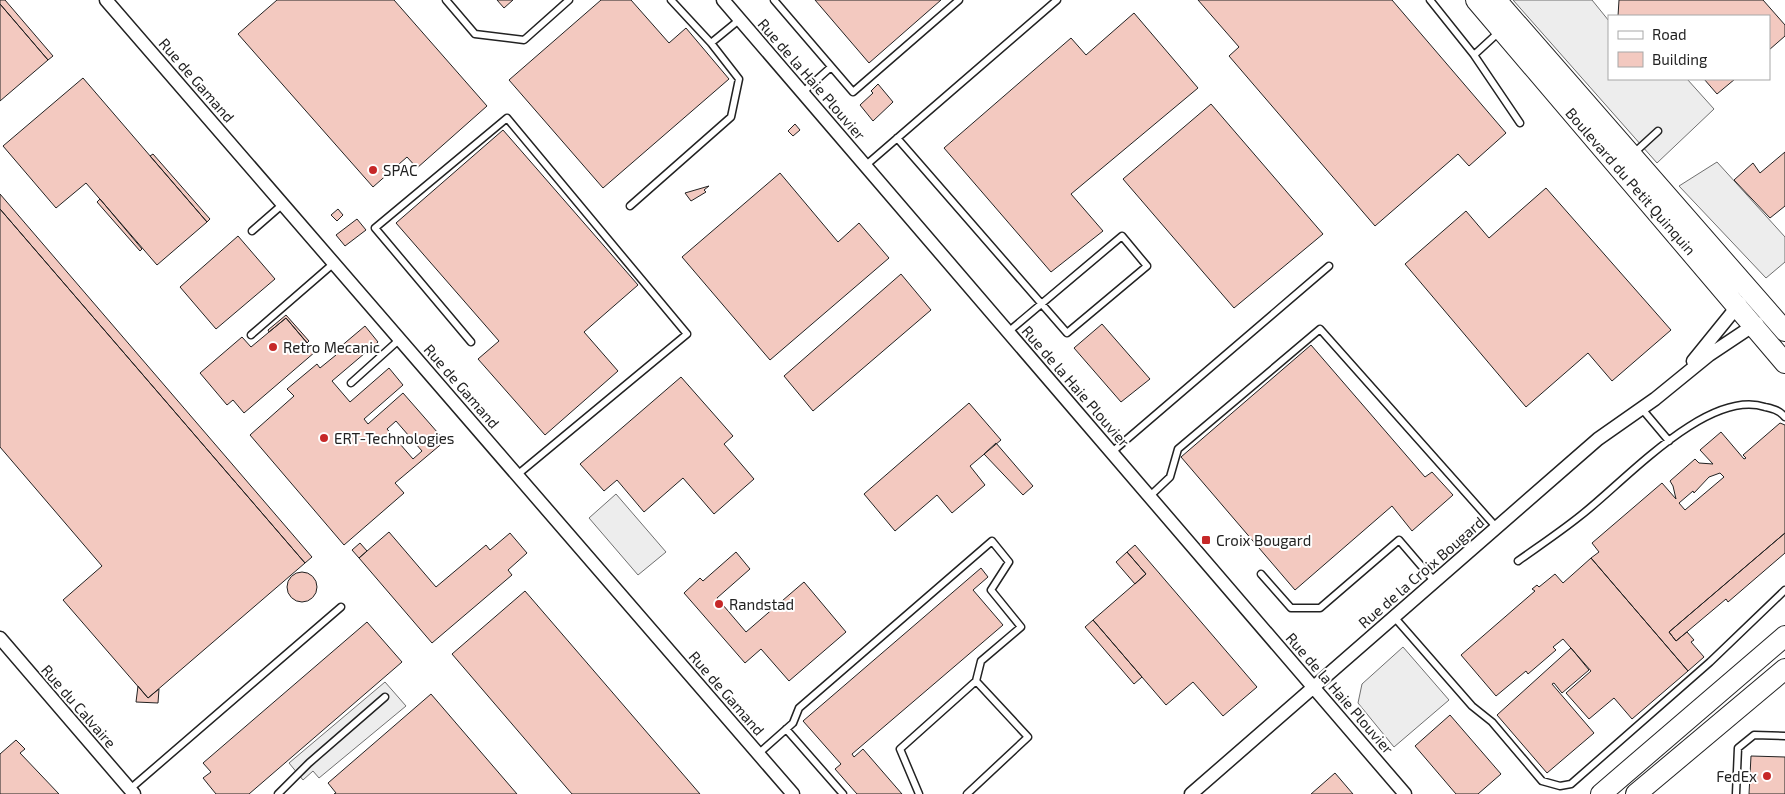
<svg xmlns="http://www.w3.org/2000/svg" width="1785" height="794" font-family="'Exo 2',sans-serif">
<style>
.parking{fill:#ededed;stroke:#6f6f6f}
.building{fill:#f3c9c0;stroke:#222;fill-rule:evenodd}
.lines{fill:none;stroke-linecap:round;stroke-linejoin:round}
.service-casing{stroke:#222;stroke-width:9}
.minor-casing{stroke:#222;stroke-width:15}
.primary-casing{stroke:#222;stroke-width:22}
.service{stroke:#fff;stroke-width:6}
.minor{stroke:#fff;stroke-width:12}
.primary{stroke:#fff;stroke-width:20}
.poi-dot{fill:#c62828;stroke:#fff;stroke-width:2}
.labels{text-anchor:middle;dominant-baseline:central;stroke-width:4;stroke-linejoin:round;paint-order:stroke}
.street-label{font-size:15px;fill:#222;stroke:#fff}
.poi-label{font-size:15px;fill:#222;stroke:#fff;text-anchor:start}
</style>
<rect width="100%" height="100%" fill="#fff"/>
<path class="parking" d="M 1513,0 L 1592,0 L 1609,21 L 1609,79 L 1687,79 L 1714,109 L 1657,163 Z
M 1717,162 L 1785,237 L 1785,262 L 1766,278 L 1679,186 Z
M 616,494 L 666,552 L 638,575 L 589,518 Z
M 1403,647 L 1449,700 L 1394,747 L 1358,703 L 1362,684 Z
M 385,682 L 406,706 L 319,778 L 313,771 L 303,780 L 289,763 Z"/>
<path class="building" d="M 0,0 L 5,0 L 53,56 L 48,60 L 0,4 Z
M 277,0 L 394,0 L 487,106 L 417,168 L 407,157 L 373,187 L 238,34 Z
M 497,0 L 513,0 L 504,8 Z
M 601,0 L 631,0 L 669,43 L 686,28 L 729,79 L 603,188 L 509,80 Z
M 815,0 L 941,0 L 869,63 Z
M 1198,0 L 1392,0 L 1506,133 L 1469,166 L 1458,154 L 1375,226 L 1229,56 L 1239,47 Z
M 1619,0 L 1763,0 L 1785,25 L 1785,36 L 1769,50 L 1769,16 L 1618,16 Z
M 0,4 L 48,60 L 0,101 Z
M 1134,13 L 1198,88 L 1071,194 L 1103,231 L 1051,272 L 944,148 L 1071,38 L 1086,55 Z
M 83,78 L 207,222 L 157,265 L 86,183 L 56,208 L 3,146 Z
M 1704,79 L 1735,79 L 1717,94 Z
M 878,84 L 893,102 L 873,121 L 860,105 L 873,93 L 871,91 Z
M 1211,104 L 1323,234 L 1234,308 L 1123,179 Z
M 795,124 L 800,130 L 793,136 L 788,131 Z
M 503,130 L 638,285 L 584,332 L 618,371 L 545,435 L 478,359 L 499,341 L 396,223 Z
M 1785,152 L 1785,206 L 1770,218 L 1734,180 L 1753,163 L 1760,173 Z
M 153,154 L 210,219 L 207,222 L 150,156 Z
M 780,173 L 838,242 L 859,223 L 889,258 L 770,360 L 682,257 Z
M 709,186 L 704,190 L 706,192 L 691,201 L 685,193 Z
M 1546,188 L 1671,330 L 1612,381 L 1588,353 L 1526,407 L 1405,264 L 1466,211 L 1489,238 Z
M 0,194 L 312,557 L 305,563 L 0,209 Z
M 100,199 L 142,249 L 140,251 L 97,202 Z
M 0,209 L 305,563 L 148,698 L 63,600 L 102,566 L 0,447 Z
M 338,209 L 343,215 L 337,221 L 331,215 Z
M 357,219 L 366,230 L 345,246 L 336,235 Z
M 238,236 L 275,279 L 216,329 L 180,287 Z
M 901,274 L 931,310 L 813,411 L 784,376 Z
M 286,315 L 309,341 L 307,343 L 286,318 L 269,332 L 268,330 Z
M 286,318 L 315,352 L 244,413 L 233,400 L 227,405 L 200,373 L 242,337 L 251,347 Z
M 1102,324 L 1150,379 L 1121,402 L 1074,348 Z
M 365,326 L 378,342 L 332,381 L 350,402 L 389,368 L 403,385 L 364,419 L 368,424 L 403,393 L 445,441 L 395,483 L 404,493 L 344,545 L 250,435 L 294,396 L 287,389 L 317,364 L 320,368 L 336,355 L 333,353 ZM 396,421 L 422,451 L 413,459 L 387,429 Z
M 1311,345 L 1425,477 L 1432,472 L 1453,495 L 1412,531 L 1392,506 L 1295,590 L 1181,457 Z
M 681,377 L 733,436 L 724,444 L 754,479 L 714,514 L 683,478 L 644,512 L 617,480 L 604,491 L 580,464 Z
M 969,403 L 1001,440 L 970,466 L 985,485 L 952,513 L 937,495 L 895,531 L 864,494 Z
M 1780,423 L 1785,425 L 1785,533 L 1669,632 L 1676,641 L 1687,632 L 1694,640 L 1691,642 L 1704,657 L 1688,671 L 1591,558 L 1599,552 L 1592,543 L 1662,483 L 1676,499 L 1673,486 L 1670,481 L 1695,459 L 1699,463 L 1713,464 L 1700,450 L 1721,432 L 1744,459 L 1746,458 L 1743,455 ZM 1720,473 L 1724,477 L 1685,510 L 1679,503 L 1693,491 L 1694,493 L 1709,477 Z
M 996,443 L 1033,486 L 1023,495 L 984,454 Z
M 389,532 L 436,587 L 486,545 L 490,550 L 510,533 L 527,553 L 508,570 L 512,575 L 432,643 L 359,558 Z
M 1785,533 L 1785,553 L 1728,602 L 1726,599 L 1676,641 L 1669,632 Z
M 360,543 L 367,551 L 359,558 L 352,550 Z
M 1135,545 L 1257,687 L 1223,716 L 1193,682 L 1166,705 L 1093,620 L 1146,574 L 1127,552 Z
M 736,552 L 750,569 L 717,598 L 746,632 L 804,582 L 846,632 L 789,681 L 761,649 L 745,663 L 684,593 L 700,578 L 703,581 Z
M 1127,552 L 1146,574 L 1135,584 L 1116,562 Z
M 1591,558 L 1688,671 L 1632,719 L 1614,698 L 1589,719 L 1566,693 L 1591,671 L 1563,639 L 1553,647 L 1556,650 L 1528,674 L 1526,671 L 1496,696 L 1461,655 L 1535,591 L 1532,589 L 1537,585 L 1539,587 L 1555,574 L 1563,583 Z
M 981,568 L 988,577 L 973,590 L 1003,625 L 852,754 L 854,757 L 863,749 L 902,794 L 857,794 L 835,769 L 841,764 L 803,721 Z
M287 587a15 15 0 1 1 30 0a15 15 0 1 1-30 0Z
M 525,591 L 700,794 L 572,794 L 452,654 Z
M 1093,620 L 1142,677 L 1134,684 L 1085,627 Z
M 367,622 L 402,662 L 249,794 L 216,794 L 203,778 L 211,772 L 203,763 Z
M 1571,648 L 1589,670 L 1562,693 L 1554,683 L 1552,684 L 1594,733 L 1547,773 L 1497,715 Z
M 138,686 L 148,698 L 159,689 L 158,703 L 136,702 Z
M 431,694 L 517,794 L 334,794 L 336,793 L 328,783 Z
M 1450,715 L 1501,774 L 1478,794 L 1456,794 L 1415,746 Z
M 16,740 L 25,749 L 20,753 L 59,794 L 0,794 L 0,754 Z
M 1751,756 L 1785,757 L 1785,794 L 1749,794 Z
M 1335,773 L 1353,794 L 1311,794 Z"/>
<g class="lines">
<g class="service-casing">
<path id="service" d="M 446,0 L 475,34 L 524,40 L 569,0
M 774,0 L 853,92 L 959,0
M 1430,0 L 1474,55 L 1520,123
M 711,43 L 739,20
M 1474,55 L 1499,32
M 802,93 L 831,67
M 897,138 L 1067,333 L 1147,266 L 1122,236 L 1008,332
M 1634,153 L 1658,131
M 865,166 L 1057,0
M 630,206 L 731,117 L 739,79 L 711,43 L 671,0
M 252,231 L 283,204
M 251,335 L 334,263
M 471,342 L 375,228 L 507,118 L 687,334 L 517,475
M 351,383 L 400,339
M 1642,409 L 1669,441
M 1112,452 L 1329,266
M 1150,496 L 1170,477 L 1178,449 L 1320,329 L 1497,528
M 1518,561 C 1539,546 1560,532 1580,516 C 1623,483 1707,388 1765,407 C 1773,409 1779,410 1785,417
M 1261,574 L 1291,608 L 1320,608 L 1399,540 L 1435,582
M 1395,618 L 1472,706 L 1492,722 L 1542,781 L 1560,786 L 1571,784 L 1710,662 L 1785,590
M 786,729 L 843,794
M 758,754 L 793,723 L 799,708 L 992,541 L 1009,562 L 991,590 L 1021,627 L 981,661 L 976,681
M 130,789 L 341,607
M 278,794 L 309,763 L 385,697
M 919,794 L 900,749 L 976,681 L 1028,737 L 967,794
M 1736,794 L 1738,748 L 1754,735 L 1785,736"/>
</g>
<g class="minor-casing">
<path id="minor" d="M 106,0 L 793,794
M 723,0 L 1405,794
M 1693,361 L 1740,303
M 0,638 L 134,794
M 1191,794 L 1598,439 L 1655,399 L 1709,355 L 1757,323"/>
</g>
<g class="primary-casing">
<path id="primary" d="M 1476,0 L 1785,363
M 1496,0 L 1785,331
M 1601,794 L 1785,636
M 1636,794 L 1785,669"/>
</g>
<use href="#service" class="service"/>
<use href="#minor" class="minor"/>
<use href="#primary" class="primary"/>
</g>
<g class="poi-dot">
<circle cx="373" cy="170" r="5"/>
<circle cx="273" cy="347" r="5"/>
<circle cx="324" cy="438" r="5"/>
<rect x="1201" y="535" width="10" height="10" rx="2.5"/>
<circle cx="719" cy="604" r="5"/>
<circle cx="1767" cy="776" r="5"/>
</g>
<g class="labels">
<g class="street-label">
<text transform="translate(812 79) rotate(49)">Rue de la Haie Plouvier</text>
<text transform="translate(197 80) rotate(49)">Rue de Gamand</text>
<text transform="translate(1631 181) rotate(49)">Boulevard du Petit Quinquin</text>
<text transform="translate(462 386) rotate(49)">Rue de Gamand</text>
<text transform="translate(1076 386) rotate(49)">Rue de la Haie Plouvier</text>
<text transform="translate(1421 572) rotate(-41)">Rue de la Croix Bougard</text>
<text transform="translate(727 693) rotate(49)">Rue de Gamand</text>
<text transform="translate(1340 693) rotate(49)">Rue de la Haie Plouvier</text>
<text transform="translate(79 706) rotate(49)">Rue du Calvaire</text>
</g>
<g class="poi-label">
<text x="383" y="170">SPAC</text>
<text x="283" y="347">Retro Mecanic</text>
<text x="334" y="438">ERT-Technologies</text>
<text x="1216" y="540">Croix Bougard</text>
<text x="729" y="604">Randstad</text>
<text x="1757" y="776" text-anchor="end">FedEx</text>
</g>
</g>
<rect x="1608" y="15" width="162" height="65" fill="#ffffff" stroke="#a7a7a7"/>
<rect x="1618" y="31" width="25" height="8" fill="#ffffff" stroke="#a7a7a7"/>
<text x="1652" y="40" font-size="15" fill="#222222">Road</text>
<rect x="1618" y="52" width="25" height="15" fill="#f3c9c0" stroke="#a7a7a7"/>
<text x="1652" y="65" font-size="15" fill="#222222">Building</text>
</svg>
